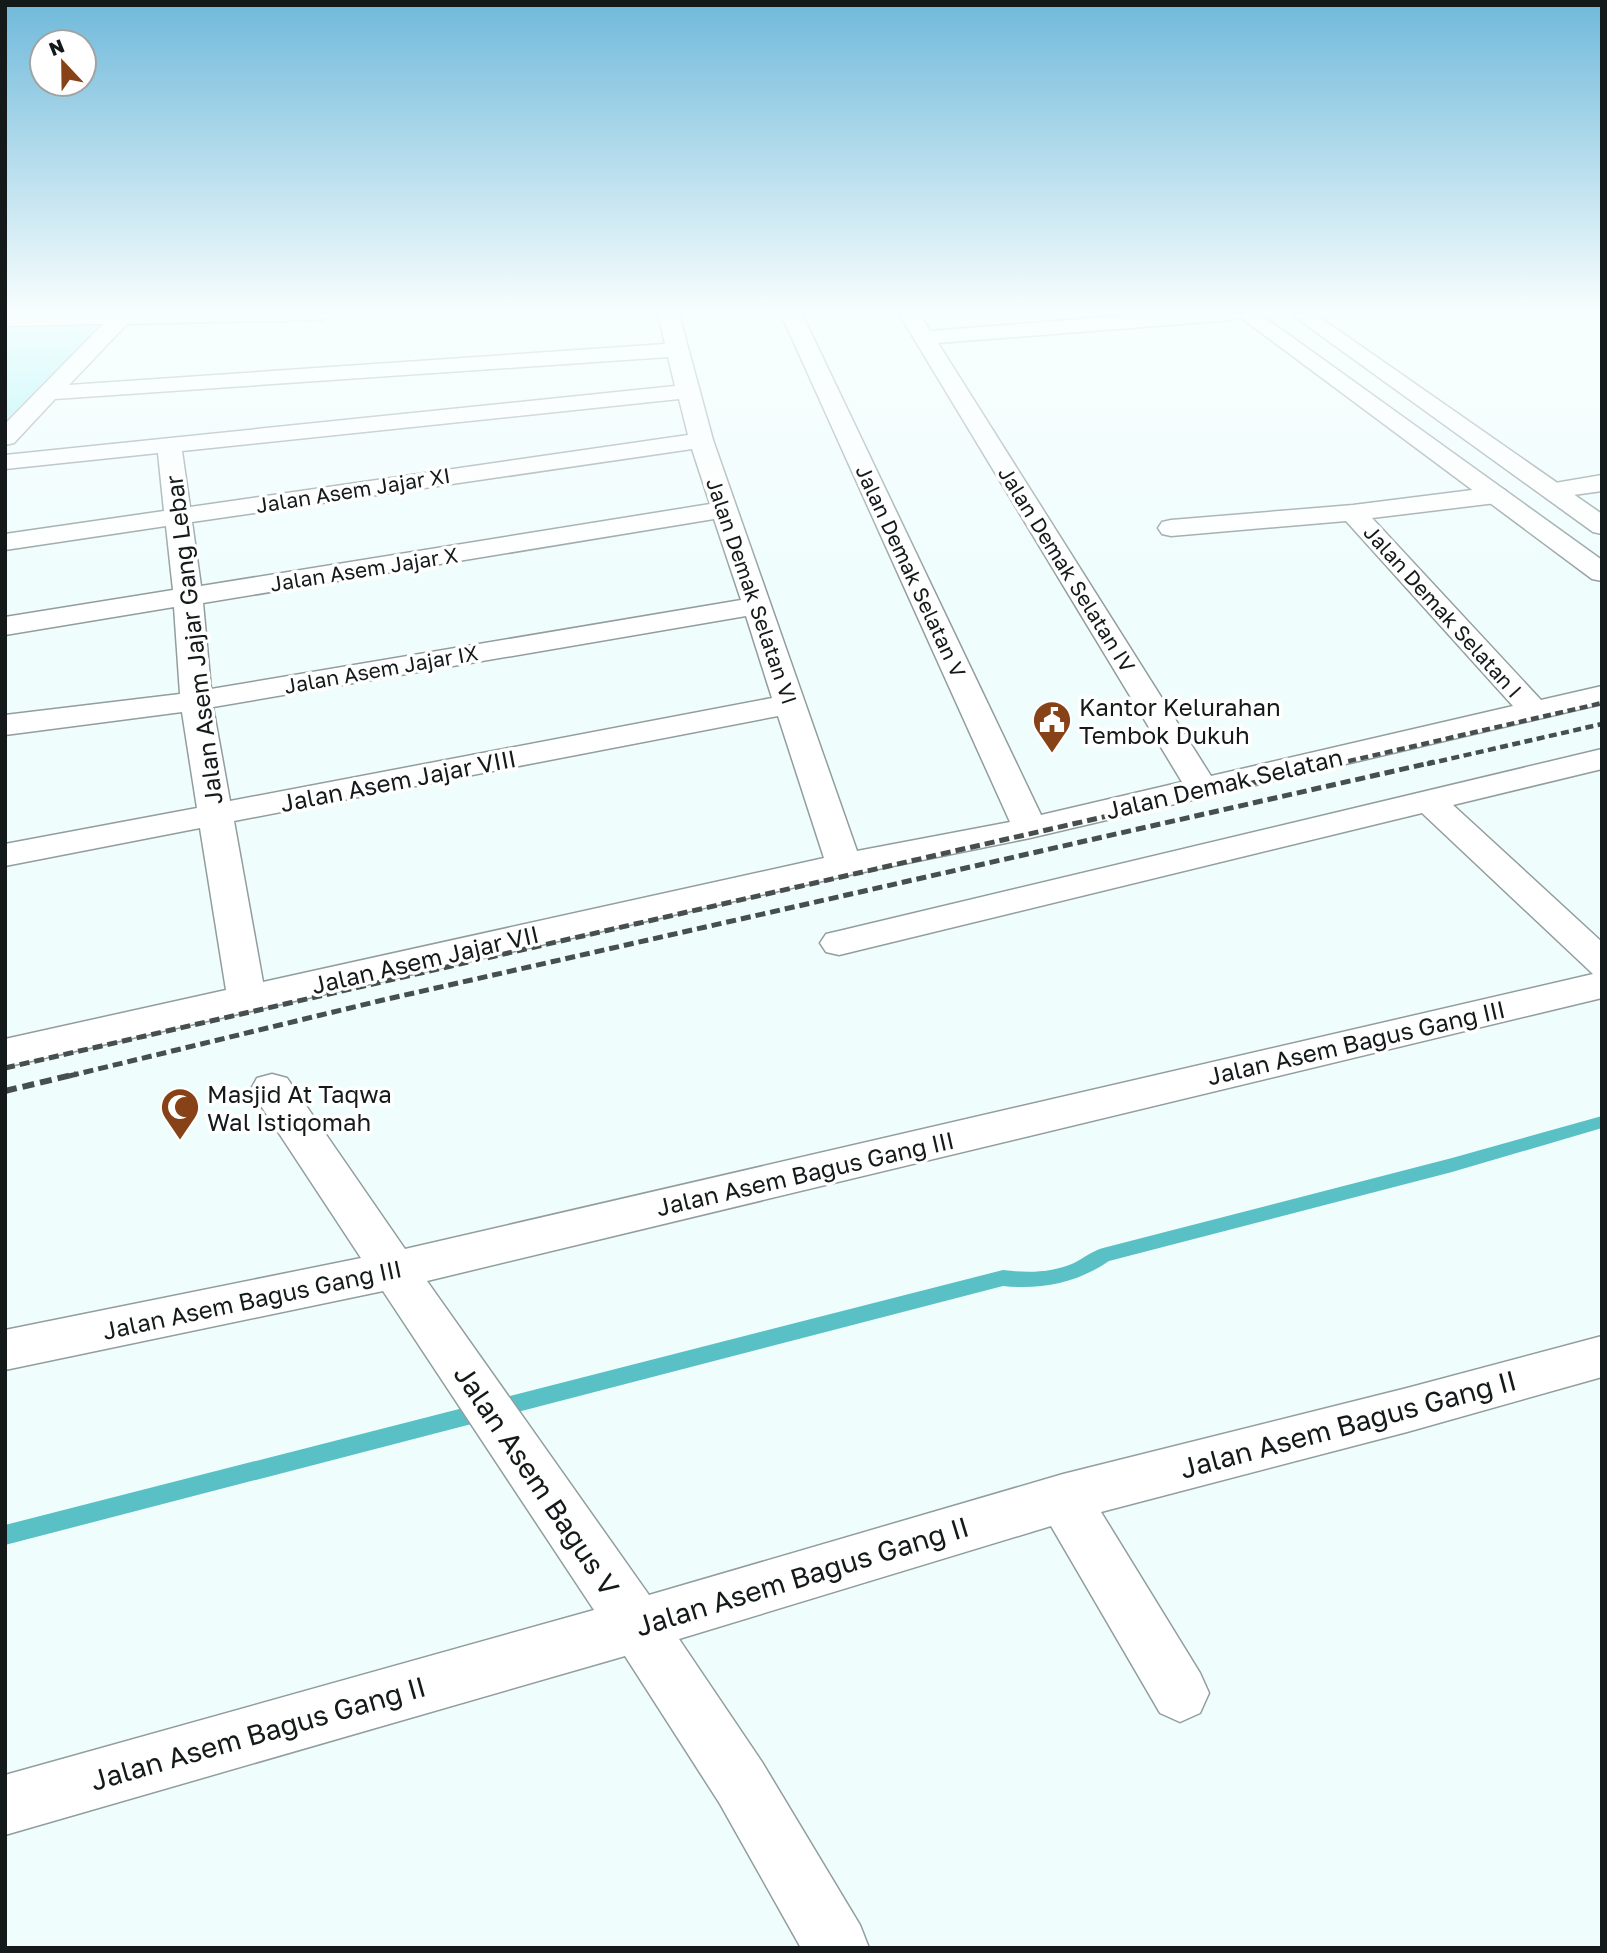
<svg xmlns="http://www.w3.org/2000/svg" width="1607" height="1953" font-family="'Golos Text',sans-serif">
<style>
.green{fill:#a0f2f6}
.lines{fill:none;stroke-linecap:round;stroke-linejoin:round}
.stream{fill:#59c0c5;fill-rule:evenodd}
.minor-casing{stroke:#929d9e;stroke-width:3}
.highway-casing{stroke:#929d9e;stroke-width:3}
.minor{fill:#fff;fill-rule:evenodd}
.highway{fill:#fff;fill-rule:evenodd}
.rail-far2{stroke:#474e4e;stroke-width:4.5;stroke-dasharray:8 4.5;stroke-linecap:butt}
.rail-far1{stroke:#474e4e;stroke-width:5;stroke-dasharray:10 5;stroke-linecap:butt}
.rail{stroke:#474e4e;stroke-width:6;stroke-dasharray:12 6;stroke-linecap:butt}
.labels{text-anchor:middle;dominant-baseline:central;stroke-width:7;stroke-linejoin:round;paint-order:stroke}
.far-street-label{font-size:21px;fill:#141919;stroke:#fff}
.street-label{font-size:24px;fill:#141919;stroke:#fff}
.poi-label{font-size:24px;fill:#141919;stroke:#fff;text-anchor:start}
.near-street-label{font-size:28px;fill:#141919;stroke:#fff}
</style>
<rect width="100%" height="100%" fill="#f0fdfd"/>
<path class="green" d="M 5,320 L 116,321 L 5,431 Z"/>
<g class="lines">
<path class="stream" d="M 1602,1116 L 1602,1128 L 1452,1172 L 1109,1261 C 1077,1283 1041,1290 1003,1286 L 5,1545 L 5,1525 L 1003,1270 C 1027,1273 1052,1273 1074,1263 C 1084,1258 1092,1251 1103,1248 L 1452,1158 Z"/>
<g class="minor-casing">
<path id="minor" d="M 5,314 L 332,314 L 322,320 L 127,324 L 69,385 L 665,344 L 658,314 L 679,314 L 713,440 L 857,851 L 1010,822 L 781,314 L 802,314 L 1041,815 L 1182,782 L 899,314 L 920,314 L 930,331 L 1145,314 L 1242,314 L 1232,320 L 938,343 L 1211,776 L 1513,706 L 1346,521 L 1171,536 L 1162,534 L 1158,528 L 1162,522 L 1171,520 L 1353,505 L 1496,487 L 1505,490 L 1509,495 L 1505,500 L 1496,503 L 1372,518 L 1541,700 L 1602,686 L 1602,704 L 1030,838 L 844,876 L 5,1067 L 5,1039 L 226,990 L 200,828 L 5,866 L 5,844 L 197,808 L 182,712 L 5,735 L 5,715 L 180,694 L 174,607 L 5,635 L 5,617 L 173,590 L 166,526 L 5,550 L 5,534 L 164,511 L 158,453 L 5,469 L 5,455 L 675,386 L 668,357 L 55,399 L 14,443 L 5,445 L 5,424 L 103,324 L 5,326 ZM 679,399 L 688,435 L 190,507 L 182,451 ZM 692,449 L 710,504 L 201,586 L 192,522 ZM 714,519 L 741,600 L 211,689 L 203,603 ZM 746,616 L 772,698 L 230,801 L 213,707 ZM 778,716 L 824,858 L 263,982 L 234,821 Z
M 1602,475 L 1602,491 L 1552,498 L 1543,495 L 1539,490 L 1543,485 Z
M 1602,749 L 1602,769 L 1453,805 L 1602,942 L 1602,998 L 427,1281 L 649,1595 L 1063,1474 L 1407,1388 L 1602,1336 L 1602,1377 L 1407,1432 L 1101,1512 L 1200,1673 L 1209,1693 L 1200,1713 L 1180,1722 L 1160,1713 L 1051,1526 L 679,1639 L 762,1762 L 860,1925 L 869,1948 L 801,1948 L 720,1804 L 625,1656 L 5,1835 L 5,1775 L 594,1610 L 383,1291 L 5,1370 L 5,1330 L 361,1258 L 257,1100 L 251,1089 L 257,1078 L 272,1074 L 287,1078 L 405,1249 L 1593,974 L 1422,813 L 839,955 L 826,952 L 820,943 L 826,934 L 839,931 Z"/>
</g>
<g class="highway-casing">
<path id="highway" d="M 1236,314 L 1260,314 L 1602,560 L 1602,581 L 1592,579 Z
M 1291,314 L 1315,314 L 1602,514 L 1602,534 L 1593,532 Z"/>
</g>
<use href="#minor" class="minor"/>
<use href="#highway" class="highway"/>
<path class="rail-far2" d="M 1336,764 L 1602,703
M 1427,764 L 1602,724"/>
<path class="rail-far1" d="M 5,1068 L 1344,762
M 69,1076 L 383,1000 L 1434,762"/>
<path class="rail" d="M 5,1091 L 76,1074"/>
</g>
<linearGradient id="sky" x2="0" y2="1"><stop stop-color="#6fb9da"/><stop offset="0.53" stop-color="#f8fefe"/><stop offset="1" stop-color="#f8fefe" stop-opacity="0"/></linearGradient>
<rect width="1607" height="588" fill="url(#sky)"/>
<defs>
<g id="civic-pin" transform="scale(2.0125)"><path d="M0 17L-7.5 6A9.5 9.5 0 1 1 7.5 6Z" fill="#874317" stroke="#fff"/><path d="M-.6-6.5H3V-4.5H.6V-3L4-1V1h2V6H-6V1h2V-1L-.6-3ZM-1.2 2.5V6h2.4V2.5Z" fill="#fff"/></g>
<g id="mosque-pin" transform="scale(2.0125)"><path d="M0 17L-7.5 6A9.5 9.5 0 1 1 7.5 6Z" fill="#874317" stroke="#fff"/><path d="M3.5-4.9A6 6 0 1 0 3.5 4.9A5 5 0 1 1 3.5-4.9Z" fill="#fff"/></g>
</defs>
<g fill-rule="evenodd">
<use href="#civic-pin" x="1052" y="720"/>
<use href="#mosque-pin" x="180" y="1107"/>
</g>
<g class="labels">
<g class="far-street-label">
<text transform="translate(353 490) rotate(-9)">Jalan Asem Jajar XI</text>
<text transform="translate(364 569) rotate(-9)">Jalan Asem Jajar X</text>
<text transform="translate(1067 569) rotate(58)">Jalan Demak Selatan IV</text>
<text transform="translate(911 571) rotate(65)">Jalan Demak Selatan V</text>
<text transform="translate(752 591) rotate(71)">Jalan Demak Selatan VI</text>
<text transform="translate(1443 611) rotate(48)">Jalan Demak Selatan I</text>
<text transform="translate(381 669) rotate(-10)">Jalan Asem Jajar IX</text>
</g>
<g class="street-label">
<text transform="translate(193 640) rotate(-97)">Jalan Asem Jajar Gang Lebar</text>
<text transform="translate(398 780) rotate(-11)">Jalan Asem Jajar VIII</text>
<text transform="translate(1224 783) rotate(-13)">Jalan Demak Selatan</text>
<text transform="translate(425 959) rotate(-13)">Jalan Asem Jajar VII</text>
<text transform="translate(1356 1042) rotate(-13)">Jalan Asem Bagus Gang III</text>
<text transform="translate(805 1173) rotate(-13)">Jalan Asem Bagus Gang III</text>
<text transform="translate(252 1299) rotate(-12)">Jalan Asem Bagus Gang III</text>
</g>
<g class="poi-label">
<text x="1079" y="706">Kantor Kelurahan<tspan x="1079" dy="28">Tembok Dukuh</tspan></text>
<text x="207" y="1093">Masjid At Taqwa<tspan x="207" dy="28">Wal Istiqomah</tspan></text>
</g>
<g class="near-street-label">
<text transform="translate(1348 1424) rotate(-15)">Jalan Asem Bagus Gang II</text>
<text transform="translate(537 1480) rotate(56)">Jalan Asem Bagus V</text>
<text transform="translate(802 1576) rotate(-17)">Jalan Asem Bagus Gang II</text>
<text transform="translate(258 1733) rotate(-16)">Jalan Asem Bagus Gang II</text>
</g>
</g>
<rect width="1607" height="1953" fill="none" stroke="#141919" stroke-width="14"/>
<g transform="translate(63 63) rotate(338)"><circle r="33" fill="#ffffff" stroke="#a1a3a3" stroke-width="2"/>
<path d="M0-5L12 26L0 18L-12 26Z" fill="#874317"/>
<text y="-10" font-size="19" font-weight="bold" text-anchor="middle" fill="#141919">N</text>
</g>
</svg>
